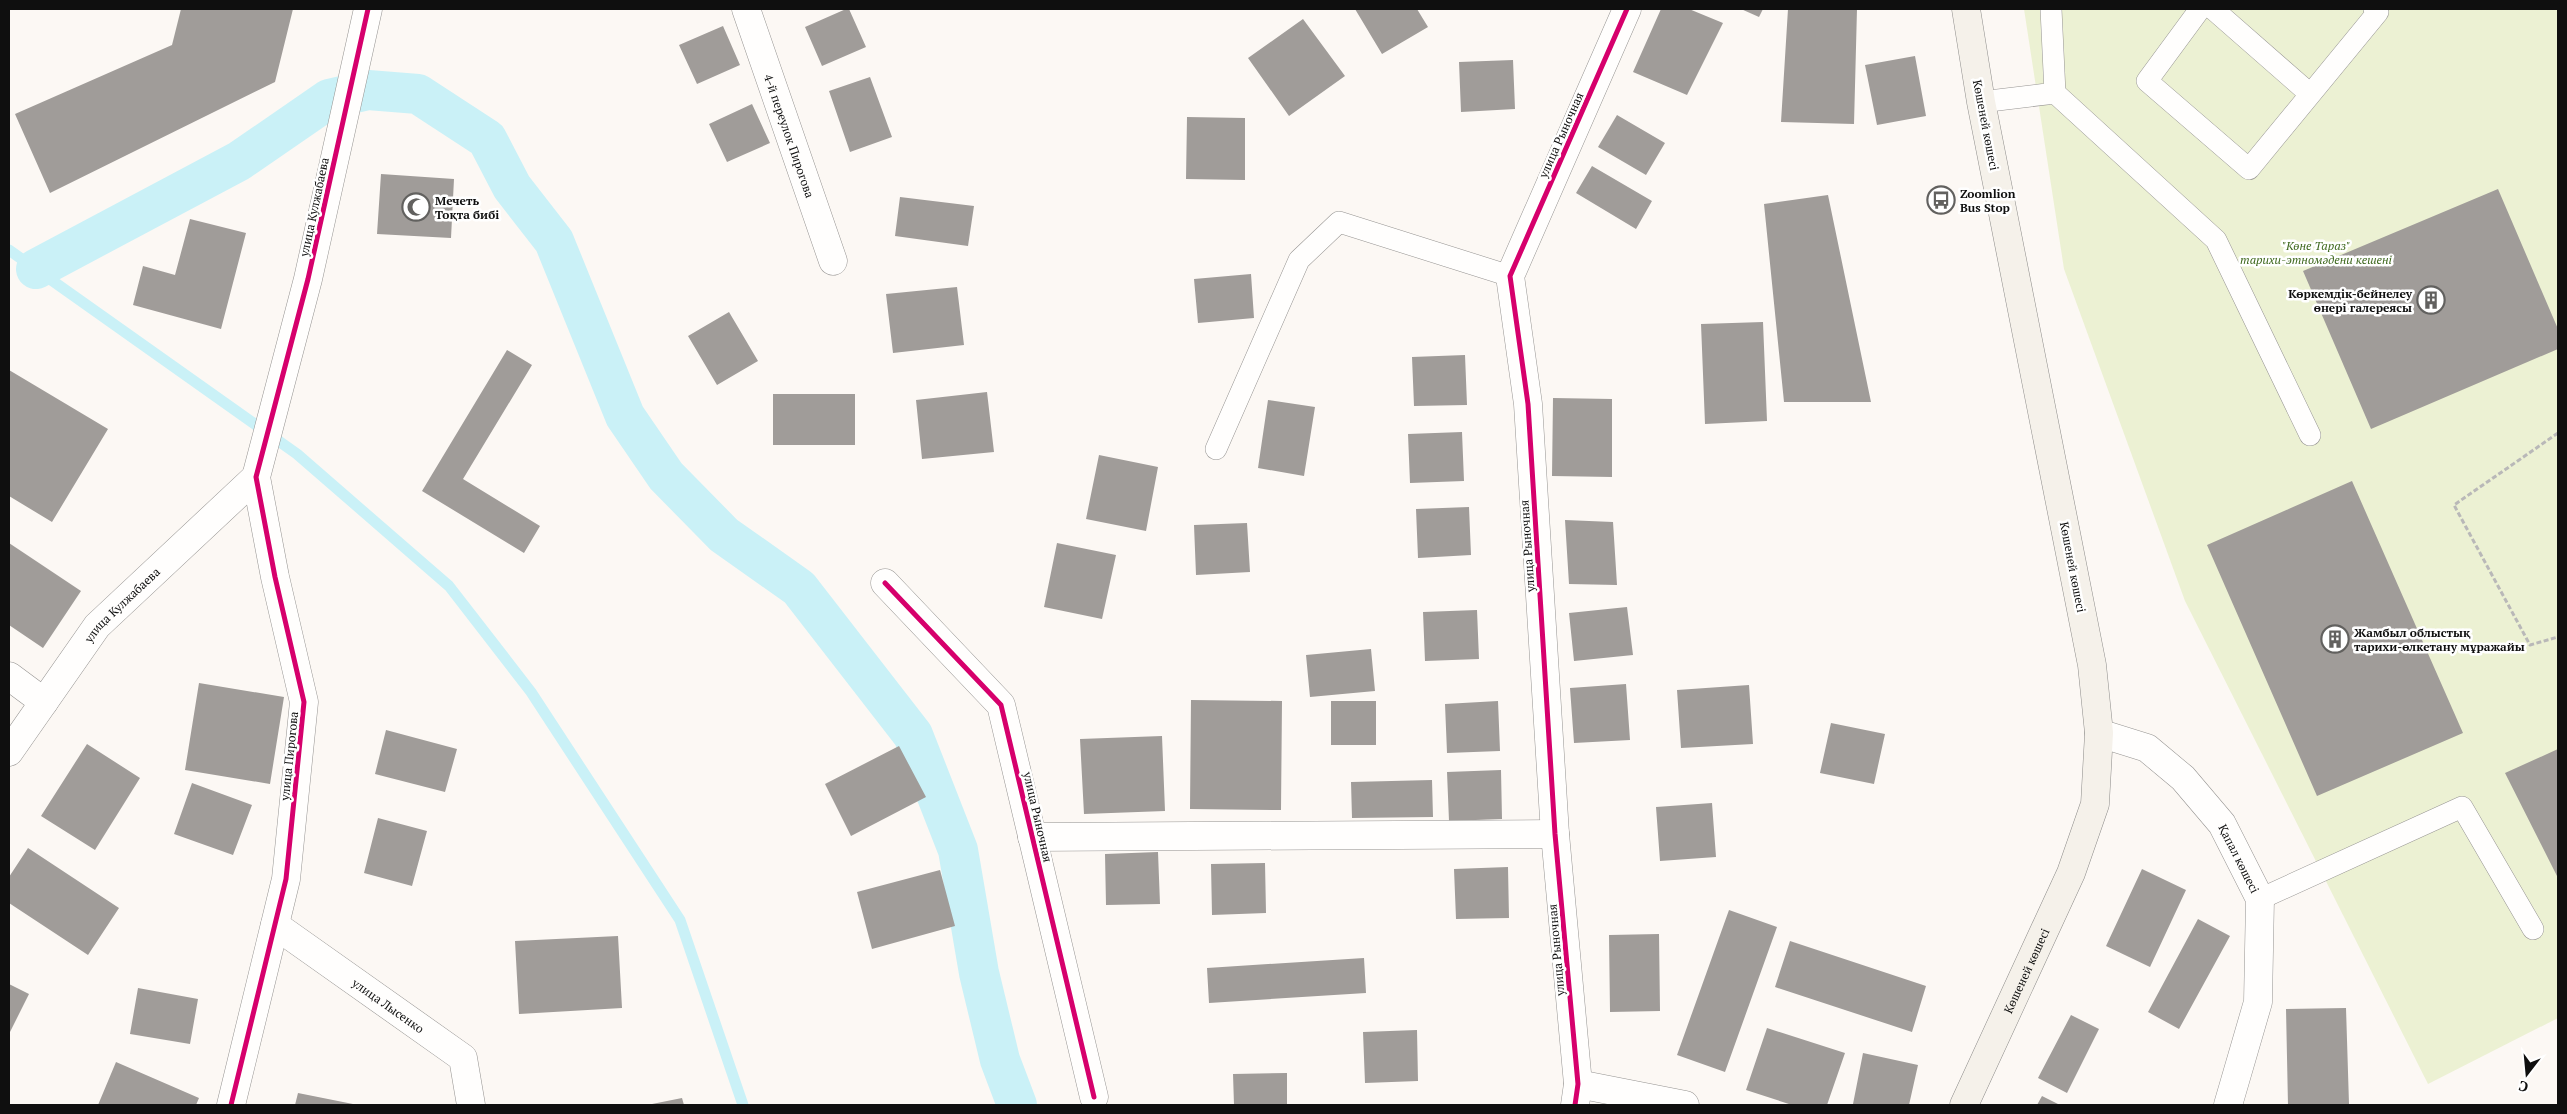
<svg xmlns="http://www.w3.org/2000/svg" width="2567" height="1114" font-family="'PT Serif',serif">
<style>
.green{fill:#ecf1d3}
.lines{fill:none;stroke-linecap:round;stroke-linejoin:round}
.stream{stroke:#caf1f7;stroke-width:11}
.canal{stroke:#caf1f7;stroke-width:40}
.building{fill:#a09c99}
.lane-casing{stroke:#969492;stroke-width:22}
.street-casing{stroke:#969492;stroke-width:29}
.secondary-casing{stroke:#8c8b89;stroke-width:29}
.path{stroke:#b9b8b8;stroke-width:3;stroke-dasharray:5 2.5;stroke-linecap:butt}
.lane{stroke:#fffefd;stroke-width:21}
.street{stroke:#fffefd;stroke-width:28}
.secondary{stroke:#f5f1ea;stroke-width:28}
.cycleway-casing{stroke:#fff;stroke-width:8}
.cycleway{stroke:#d6006c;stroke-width:5}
.labels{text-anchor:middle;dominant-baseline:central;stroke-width:5;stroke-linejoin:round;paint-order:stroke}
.street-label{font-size:12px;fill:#0f0f0f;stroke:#fff}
.poi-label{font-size:12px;font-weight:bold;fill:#0f0f0f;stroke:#fff;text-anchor:start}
.park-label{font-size:12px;font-style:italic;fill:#3e681d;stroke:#fff}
</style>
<rect width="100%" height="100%" fill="#fcf8f4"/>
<path class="green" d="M 2024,9 L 2558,9 L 2558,1018 L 2428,1084 L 2185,601 L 2064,269 Z"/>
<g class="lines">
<path class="stream" d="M 9,250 L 297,454 L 449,586 L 531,692 L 680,920 L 743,1105"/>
<path class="canal" d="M 36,269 L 239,161 L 329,99 L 368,90 L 418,94 L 487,139 L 512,187 L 554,241 L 625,416 L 666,476 L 724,535 L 799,588 L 913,735 L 958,850 L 979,973 L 1000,1060 L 1017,1105"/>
</g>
<path class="building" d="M 181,9 L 293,9 L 275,82 L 50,193 L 15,114 L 172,45 Z
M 846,9 L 849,9 L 866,47 L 822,66 L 805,27 Z
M 1355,9 L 1417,9 L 1428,27 L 1382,54 Z
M 1661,9 L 1689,9 L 1723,23 L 1687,95 L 1633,72 Z
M 1741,9 L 1763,9 L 1759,17 Z
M 1788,9 L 1857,9 L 1854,124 L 1781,122 Z
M 1303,19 L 1345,76 L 1289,116 L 1248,58 Z
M 723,26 L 740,65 L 697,84 L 679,45 Z
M 1915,56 L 1926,116 L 1877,125 L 1865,65 Z
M 1513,60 L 1515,109 L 1461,112 L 1459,62 Z
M 870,77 L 892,137 L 850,152 L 829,91 Z
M 752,104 L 770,143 L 727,162 L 709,124 Z
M 1617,115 L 1665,143 L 1646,175 L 1598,147 Z
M 1187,117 L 1245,118 L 1245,180 L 1186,179 Z
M 1592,166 L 1652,201 L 1636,229 L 1576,193 Z
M 381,174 L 454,179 L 451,238 L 377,234 Z
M 2498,189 L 2558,329 L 2558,349 L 2371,429 L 2303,271 Z
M 1828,195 L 1871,402 L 1784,402 L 1764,204 Z
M 900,197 L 974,206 L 968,246 L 895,236 Z
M 190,219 L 246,233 L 221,329 L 133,305 L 143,266 L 175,275 Z
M 1251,274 L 1254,318 L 1198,323 L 1194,279 Z
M 957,287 L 964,345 L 893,353 L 886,294 Z
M 729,312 L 758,361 L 717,385 L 688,336 Z
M 1763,322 L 1767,421 L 1705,424 L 1701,324 Z
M 507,350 L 532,365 L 463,479 L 540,526 L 524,553 L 422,491 Z
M 1465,355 L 1467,405 L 1414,406 L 1412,357 Z
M 9,370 L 108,429 L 52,522 L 9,496 Z
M 987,392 L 994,452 L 922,459 L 916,400 Z
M 773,394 L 855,394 L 855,445 L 773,445 Z
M 1553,398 L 1612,399 L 1612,477 L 1552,476 Z
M 1268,400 L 1315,407 L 1304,476 L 1258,468 Z
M 1462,432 L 1464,481 L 1410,483 L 1408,434 Z
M 1099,455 L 1158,467 L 1146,531 L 1086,519 Z
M 2352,481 L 2463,733 L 2317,796 L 2207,545 Z
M 1469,507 L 1471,555 L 1418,558 L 1416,509 Z
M 1565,520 L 1613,522 L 1617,585 L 1569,584 Z
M 1247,523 L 1250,572 L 1196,575 L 1194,525 Z
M 9,543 L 81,591 L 43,648 L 9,625 Z
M 1057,543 L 1116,555 L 1102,619 L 1044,607 Z
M 1627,607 L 1633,655 L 1574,661 L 1569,613 Z
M 1477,610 L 1479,659 L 1425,661 L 1423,612 Z
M 1371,649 L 1375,691 L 1310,697 L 1306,655 Z
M 199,683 L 284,697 L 270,784 L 185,770 Z
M 1626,684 L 1630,740 L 1574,743 L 1570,688 Z
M 1749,685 L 1753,744 L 1681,748 L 1677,690 Z
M 1191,700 L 1282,701 L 1281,810 L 1190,809 Z
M 1331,701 L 1376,701 L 1376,745 L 1331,745 Z
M 1498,701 L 1500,751 L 1447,753 L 1445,704 Z
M 1831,723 L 1885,734 L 1874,784 L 1820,773 Z
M 386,730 L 457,749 L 445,792 L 375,774 Z
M 1162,736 L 1165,811 L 1084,814 L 1080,739 Z
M 87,744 L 140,778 L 95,850 L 41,816 Z
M 899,746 L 926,797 L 851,836 L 825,784 Z
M 2558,749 L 2558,878 L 2505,773 Z
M 1501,770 L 1502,819 L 1449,821 L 1447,772 Z
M 1432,780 L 1433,817 L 1352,818 L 1351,782 Z
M 192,783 L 252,805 L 233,855 L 174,834 Z
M 1712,803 L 1716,857 L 1660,861 L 1656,807 Z
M 378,818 L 427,831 L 412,886 L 364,873 Z
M 28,848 L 119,908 L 88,955 L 9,903 L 9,877 Z
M 1158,852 L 1160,904 L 1106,905 L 1105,854 Z
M 1265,863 L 1266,913 L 1212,915 L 1211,864 Z
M 1508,867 L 1509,918 L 1456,919 L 1454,869 Z
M 2142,869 L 2186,890 L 2150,967 L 2106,946 Z
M 940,870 L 955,926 L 872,949 L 857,892 Z
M 1729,910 L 1777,927 L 1725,1072 L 1677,1055 Z
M 2198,919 L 2230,936 L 2179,1029 L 2148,1012 Z
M 1659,934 L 1660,1011 L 1610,1012 L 1609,935 Z
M 618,936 L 622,1008 L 519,1014 L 515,941 Z
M 1790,941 L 1926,986 L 1912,1032 L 1775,987 Z
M 1364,958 L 1366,993 L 1209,1003 L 1207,968 Z
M 9,984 L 29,994 L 9,1034 Z
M 138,988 L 198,999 L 190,1044 L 130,1034 Z
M 2346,1008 L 2349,1104 L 2288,1105 L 2286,1009 Z
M 2071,1015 L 2099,1029 L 2067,1093 L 2038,1078 Z
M 1767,1028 L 1845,1053 L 1827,1105 L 1792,1105 L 1746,1090 Z
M 1417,1030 L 1418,1081 L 1365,1083 L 1363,1032 Z
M 1863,1053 L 1918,1065 L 1909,1105 L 1853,1104 Z
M 116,1062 L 199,1098 L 196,1105 L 98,1105 Z
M 1287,1073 L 1287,1105 L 1234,1105 L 1233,1074 Z
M 298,1093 L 353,1104 L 353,1105 L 295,1105 Z
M 2042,1096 L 2060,1105 L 2037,1105 Z
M 682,1098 L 684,1105 L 652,1105 L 652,1104 Z"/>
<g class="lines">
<g class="lane-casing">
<path id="lane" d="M 2051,9 L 2055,93 L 2216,240 L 2310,435
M 2200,9 L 2147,81 L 2249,169 L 2378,12 L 2374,9
M 2213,9 L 2310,94
M 1981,102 L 2055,93
M 1216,449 L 1299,260 L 1339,222 L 1510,276
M 2260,899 L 2462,807 L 2533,929"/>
</g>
<g class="street-casing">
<g id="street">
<path id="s1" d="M 746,9 L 833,261"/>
<path d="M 885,583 L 1001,705 L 1094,1097"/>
<path d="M 9,676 L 44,702"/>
<path id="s2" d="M 2099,733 L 2147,748 L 2183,778 L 2222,824 L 2260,899 L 2258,1002 L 2228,1105"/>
<path id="s3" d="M 9,752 L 97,626 L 256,477"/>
<path d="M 1032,837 L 1555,834"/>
<path id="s4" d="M 275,925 L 463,1058 L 471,1105"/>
<path d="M 1578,1084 L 1685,1105"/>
<path d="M 231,1105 L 286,879 L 304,702 L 275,577 L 256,477 L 308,279 L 368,9"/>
<path d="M 1575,1105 L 1578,1084 L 1555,834 L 1528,404 L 1510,276 L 1627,9"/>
</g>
</g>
<g class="secondary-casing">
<g id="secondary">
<path id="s5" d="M 1964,1105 L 2071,873 L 2095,804 L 2099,733 L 2092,665 L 1981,102 L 1966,9"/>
</g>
</g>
<path class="path" d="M 2558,433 L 2454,505 L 2530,645 L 2558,637"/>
<use href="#lane" class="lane"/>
<use href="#street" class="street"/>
<use href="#secondary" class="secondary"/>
<g class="cycleway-casing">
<path id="cycleway" d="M 885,583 L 1001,705 L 1094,1097
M 231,1105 L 286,879 L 304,702 L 275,577 L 256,477 L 308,279 L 368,9
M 1575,1105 L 1578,1084 L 1555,834 L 1528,404 L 1510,276 L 1627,9"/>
</g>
<use href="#cycleway" class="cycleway"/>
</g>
<defs>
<g id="bus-ring" transform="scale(1.4375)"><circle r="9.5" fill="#fff" stroke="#62615f" stroke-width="1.5"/><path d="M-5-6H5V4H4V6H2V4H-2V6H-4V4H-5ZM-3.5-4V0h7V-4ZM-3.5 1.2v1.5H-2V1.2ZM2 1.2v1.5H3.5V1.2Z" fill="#62615f"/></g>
<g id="mosque-ring" transform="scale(1.4375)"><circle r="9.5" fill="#fff" stroke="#62615f" stroke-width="1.5"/><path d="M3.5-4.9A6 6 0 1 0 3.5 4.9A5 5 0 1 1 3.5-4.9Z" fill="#62615f"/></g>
<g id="building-ring" transform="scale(1.4375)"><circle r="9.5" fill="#fff" stroke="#62615f" stroke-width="1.5"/><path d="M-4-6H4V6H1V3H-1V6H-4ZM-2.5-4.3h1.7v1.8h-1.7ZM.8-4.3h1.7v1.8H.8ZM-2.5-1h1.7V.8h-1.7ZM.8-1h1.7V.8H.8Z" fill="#62615f"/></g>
</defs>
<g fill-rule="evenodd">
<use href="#bus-ring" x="1941" y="200"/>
<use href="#mosque-ring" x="416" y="207"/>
<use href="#building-ring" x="2431" y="300"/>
<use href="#building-ring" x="2335" y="639"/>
</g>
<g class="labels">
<g class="street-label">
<text transform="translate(1986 125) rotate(79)">Көшеней көшесі</text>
<text stroke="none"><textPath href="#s1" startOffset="134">4-й переулок Пирогова</textPath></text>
<text transform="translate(1561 135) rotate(-66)">улица Рыночная</text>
<text transform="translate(314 207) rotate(-78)">улица Кулжабаева</text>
<text transform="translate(1527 546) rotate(-94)">улица Рыночная</text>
<text transform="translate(2073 567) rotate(79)">Көшеней көшесі</text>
<text stroke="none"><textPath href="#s3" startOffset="186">улица Кулжабаева</textPath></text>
<text transform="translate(289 756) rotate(-84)">улица Пирогова</text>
<text transform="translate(1038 817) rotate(77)">улица Рыночная</text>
<text stroke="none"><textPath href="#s2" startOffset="196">Қапал көшесі</textPath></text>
<text transform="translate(1556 950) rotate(-95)">улица Рыночная</text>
<text stroke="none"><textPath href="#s5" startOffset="148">Көшеней көшесі</textPath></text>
<text stroke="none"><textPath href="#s4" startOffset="139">улица Лысенко</textPath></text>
</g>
<g class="poi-label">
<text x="1960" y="193">Zoomlion<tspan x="1960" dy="14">Bus Stop</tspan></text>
<text x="435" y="200">Мечеть<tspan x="435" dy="14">Тоқта бибі</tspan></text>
<text x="2412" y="293" text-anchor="end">Көркемдік-бейнелеу<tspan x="2412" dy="14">өнері галереясы</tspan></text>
<text x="2354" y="632">Жамбыл облыстық<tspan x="2354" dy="14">тарихи-өлкетану мұражайы</tspan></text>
</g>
<g class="park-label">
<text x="2316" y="245">"Көне Тараз"<tspan x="2316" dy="14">тарихи-этномәдени кешені</tspan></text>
</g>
</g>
<rect width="2567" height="1114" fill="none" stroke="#0f0f0f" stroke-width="20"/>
<g transform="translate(2527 1074) rotate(196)" stroke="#ffffff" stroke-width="4" paint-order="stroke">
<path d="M0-4L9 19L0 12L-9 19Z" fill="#0f0f0f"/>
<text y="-8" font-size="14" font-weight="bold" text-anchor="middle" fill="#0f0f0f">С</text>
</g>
</svg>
